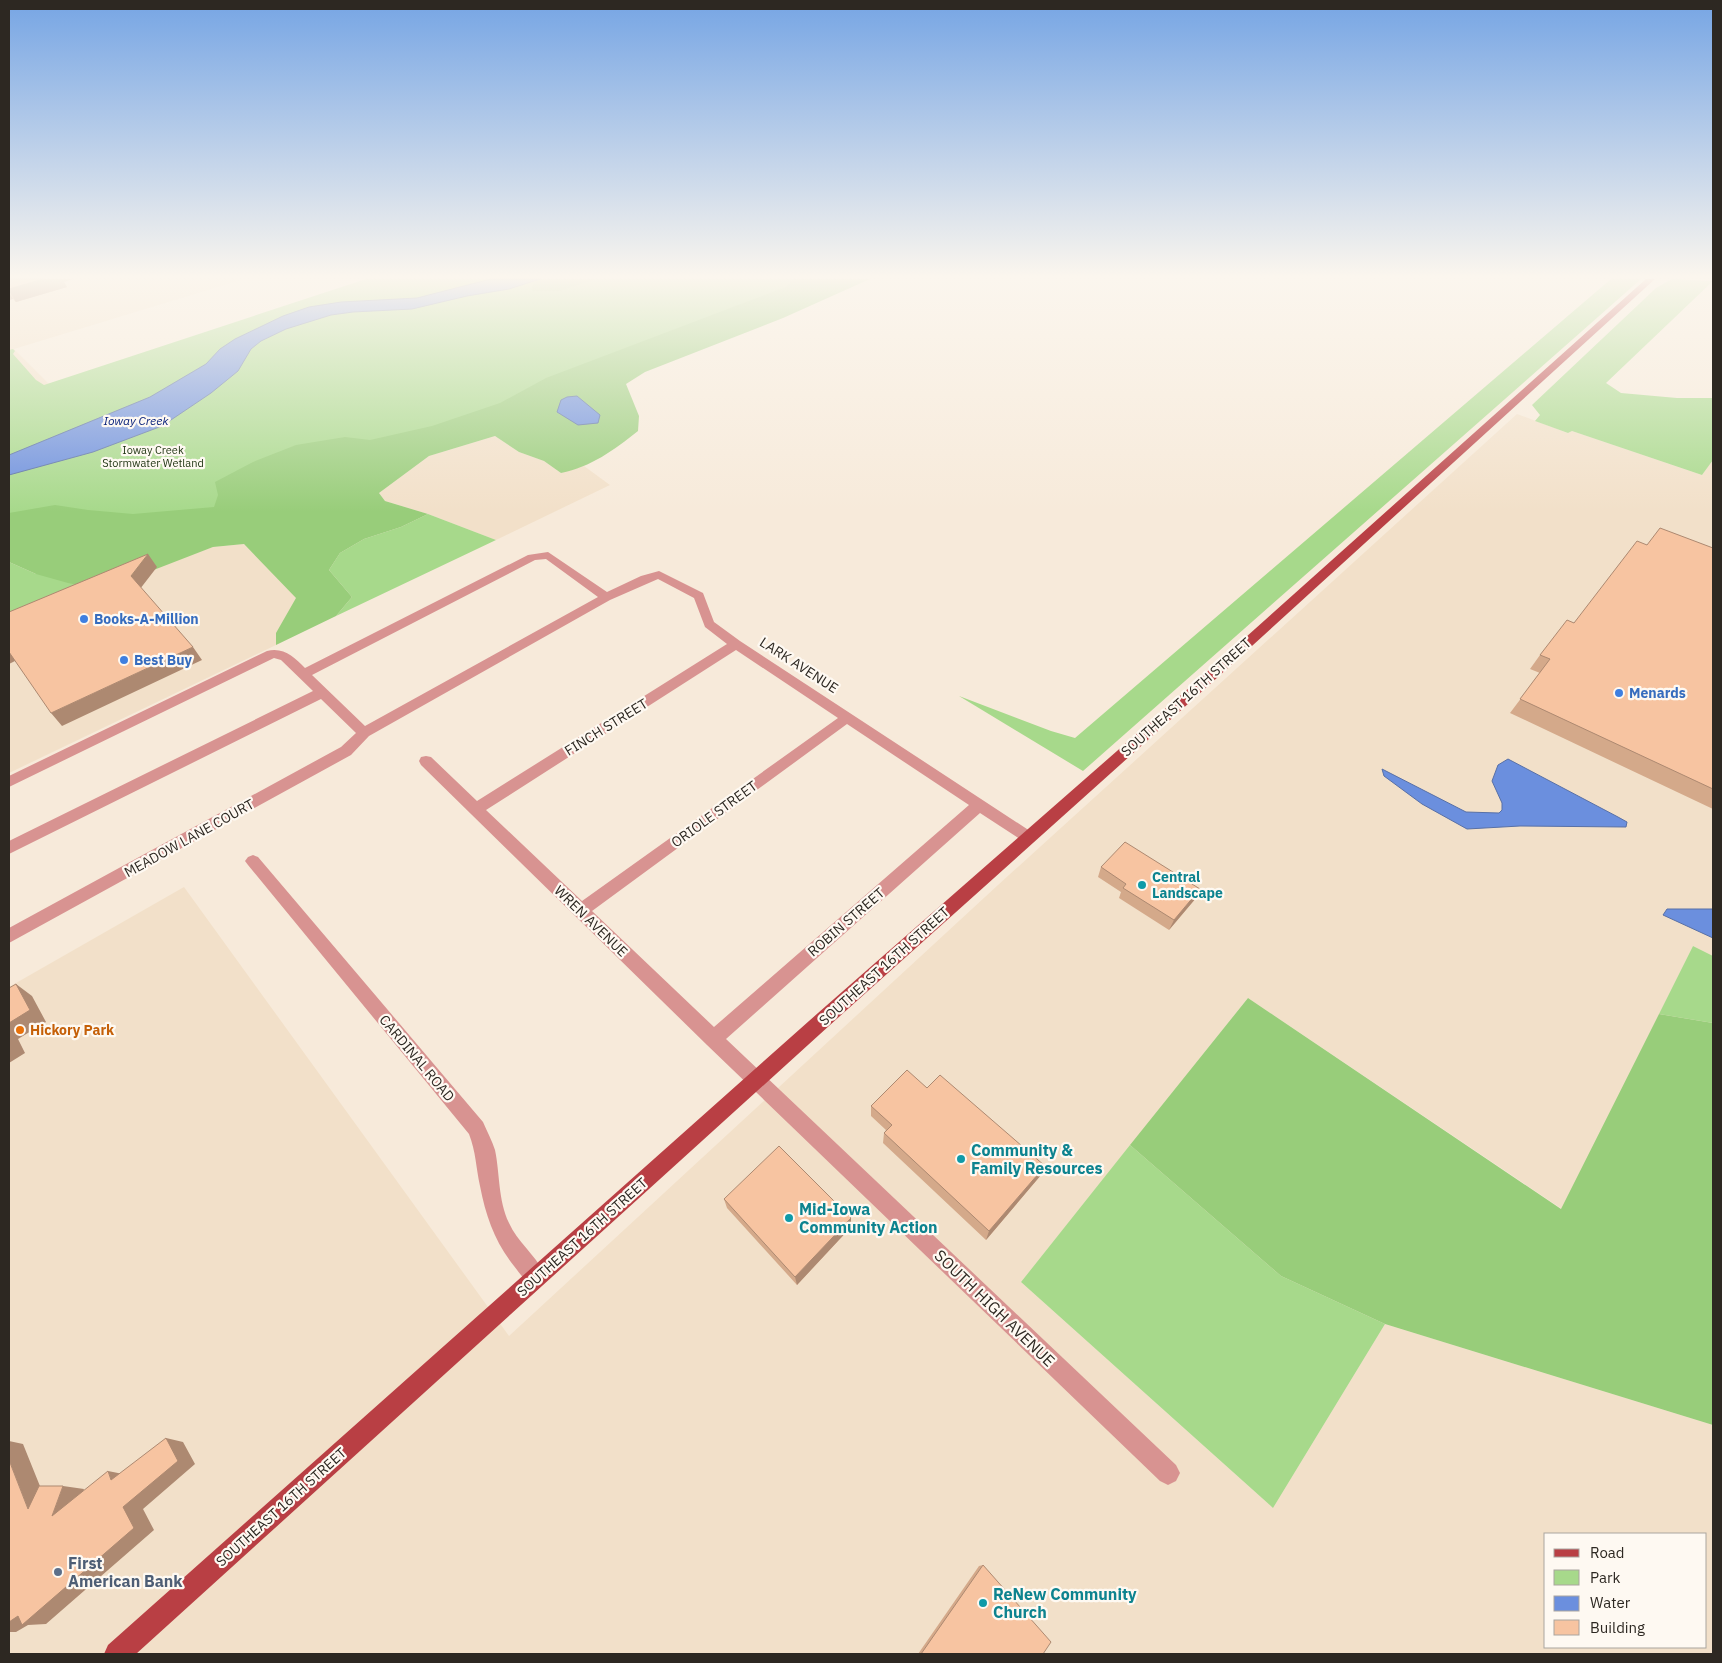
<svg xmlns="http://www.w3.org/2000/svg" width="1722" height="1663" font-family="'IBM Plex Sans',sans-serif">
<style>
.built{fill:#f2e0c9;fill-rule:evenodd}
.green{fill:#a7d98b}
.forest{fill:#98cd7a}
.water{fill:#6b8fde;stroke:#5870a6}
.lines{fill:none;stroke-linecap:round;stroke-linejoin:round}
.minor{fill:#d89391;fill-rule:evenodd}
.major{fill:#b93f44;fill-rule:evenodd}
.wall{fill:#d4a98a}
.shaded-wall{fill:#ad8971}
.building{fill:#f7c4a1;stroke:#ad8971}
.shop-dot{fill:#3f7fe0;stroke:#fef9f2;stroke-width:2}
.culture-dot{fill:#0f9aa8;stroke:#fef9f2;stroke-width:2}
.food-dot{fill:#e8710a;stroke:#fef9f2;stroke-width:2}
.service-dot{fill:#5c6f8a;stroke:#fef9f2;stroke-width:2}
.labels{text-anchor:middle;dominant-baseline:central;stroke-width:4.5;stroke-linejoin:round;paint-order:stroke}
.far-park-label{font-size:11px;fill:#1d3210;stroke:#fef9f2}
.far-water-label{font-size:12px;font-style:italic;fill:#041d78;stroke:#fef9f2}
.shop-label{font-size:14px;font-weight:bold;fill:#366cbe;stroke:#fef9f2;text-anchor:start}
.street-label{font-size:14px;fill:#2d2822;stroke:#fef9f2}
.culture-label{font-size:14px;font-weight:bold;fill:#0d838f;stroke:#fef9f2;text-anchor:start}
.food-label{font-size:14px;font-weight:bold;fill:#c56008;stroke:#fef9f2;text-anchor:start}
.near-culture-label{font-size:16px;font-weight:bold;fill:#0d838f;stroke:#fef9f2;text-anchor:start}
.near-street-label{font-size:16px;fill:#2d2822;stroke:#fef9f2}
.near-service-label{font-size:16px;font-weight:bold;fill:#4e5e75;stroke:#fef9f2;text-anchor:start}
</style>
<rect width="100%" height="100%" fill="#f7eada"/>
<path class="built" d="M 9,279 L 244,279 L 14,349 L 49,384 L 9,418 Z
M 1517,414 L 1568,433 L 1572,431 L 1702,475 L 1713,460 L 1713,956 L 1693,946 L 1562,1209 L 1248,998 L 1021,1282 L 1273,1508 L 1385,1324 L 1713,1425 L 1713,1654 L 9,1654 L 9,987 L 184,887 L 509,1336 L 998,885 ZM 1546,1534 L 1706,1534 L 1706,1647 L 1546,1647 Z
M 495,436 L 519,452 L 544,461 L 561,473 L 584,466 L 610,485 L 496,540 L 428,514 L 385,501 L 379,493 L 429,456 Z
M 244,544 L 297,598 L 277,633 L 276,645 L 9,773 L 9,629 L 141,573 L 213,547 Z"/>
<path class="green" d="M 366,279 L 832,279 L 9,629 L 9,562 L 36,574 L 9,532 L 9,350 L 13,349 L 15,351 L 13,354 L 36,380 L 44,385 Z
M 1611,279 L 1641,279 L 1083,771 L 959,696 L 1051,731 L 1075,738 Z
M 1672,279 L 1713,281 L 1606,383 L 1621,393 L 1677,398 L 1713,398 L 1713,460 L 1702,475 L 1572,431 L 1568,433 L 1535,421 L 1540,415 L 1532,405 L 1656,288 Z
M 428,514 L 496,540 L 336,616 L 352,597 L 329,570 L 340,553 L 364,539 L 401,527 Z
M 1693,946 L 1713,956 L 1713,1023 L 1659,1014 Z
M 1130,1145 L 1281,1276 L 1385,1324 L 1273,1508 L 1021,1282 Z"/>
<path class="forest" d="M 540,279 L 596,279 L 559,291 L 533,291 L 532,287 L 534,282 Z
M 793,279 L 870,279 L 783,318 L 645,372 L 626,384 L 639,416 L 638,431 C 614,450 591,467 561,473 L 544,461 L 519,452 L 495,436 L 429,456 L 379,493 L 385,501 L 428,514 L 401,527 L 364,539 L 340,553 L 329,570 L 352,597 L 336,616 L 276,645 L 276,633 L 296,598 L 244,544 L 213,547 L 102,590 L 68,583 L 36,574 L 9,562 L 9,513 L 55,505 L 88,510 L 133,514 L 214,507 L 218,495 L 215,482 L 253,462 L 296,445 L 345,437 L 370,440 L 432,426 L 500,403 L 546,378 L 786,287 Z
M 1248,998 L 1561,1209 L 1659,1014 L 1713,1023 L 1713,1425 L 1385,1324 L 1281,1276 L 1130,1145 Z"/>
<path class="water" d="M 491,279 L 540,279 L 509,289 L 467,296 L 412,309 L 353,312 L 331,315 L 286,329 L 261,341 L 251,349 L 238,371 L 211,393 L 162,426 L 93,452 L 9,475 L 9,455 L 150,397 L 206,364 L 220,349 L 235,339 L 283,316 L 309,307 L 341,302 L 417,298 Z
M 577,396 L 600,415 L 598,423 L 578,425 L 557,412 L 561,400 L 567,397 Z
M 1508,759 L 1618,817 L 1627,822 L 1626,827 L 1520,826 L 1467,829 L 1422,804 L 1384,776 L 1382,769 L 1466,812 L 1499,813 L 1502,810 L 1502,803 L 1492,781 L 1498,765 Z
M 1667,909 L 1713,909 L 1713,938 L 1663,915 Z"/>
<g class="lines">
<path class="minor" d="M 548,552 L 607,592 L 641,576 L 659,571 L 703,593 L 714,622 L 740,641 L 1033,833 L 1036,837 L 1033,841 L 1028,843 L 1023,841 L 980,813 L 726,1039 L 1176,1465 L 1180,1473 L 1176,1481 L 1168,1485 L 1160,1481 L 707,1045 L 421,765 L 419,761 L 421,757 L 426,756 L 431,757 L 477,801 L 727,644 L 705,627 L 694,598 L 658,579 L 610,600 L 369,736 L 351,755 L 9,943 L 9,928 L 341,747 L 356,733 L 321,699 L 9,854 L 9,841 L 313,691 L 281,660 L 274,658 L 9,787 L 9,776 L 267,651 C 284,647 294,657 305,668 L 528,555 ZM 546,559 L 598,597 L 365,726 L 312,675 L 535,560 ZM 736,650 L 838,718 L 582,901 L 486,810 ZM 847,724 L 969,805 L 714,1027 L 592,911 Z
M 253,855 L 258,857 L 483,1122 C 487,1131 492,1141 495,1150 C 500,1174 498,1200 509,1223 C 518,1243 538,1257 546,1277 L 543,1284 L 536,1287 C 526,1283 521,1275 514,1266 C 495,1242 486,1217 480,1186 C 476,1168 476,1152 469,1134 L 248,865 L 245,861 L 248,857 Z"/>
<path class="major" d="M 1646,279 L 1655,279 L 1208,686 L 830,1025 L 136,1654 L 104,1654 L 108,1645 L 818,1013 L 1198,680 Z"/>
</g>
<path class="wall" d="M 9,279 L 72,279 L 64,282 L 67,287 L 16,302 L 13,299 L 9,300 Z
M 1647,545 L 1713,548 L 1713,809 L 1510,713 L 1540,673 L 1530,669 L 1540,655 L 1574,623 Z
M 1101,867 L 1200,889 L 1196,898 L 1169,930 L 1119,898 L 1121,892 L 1098,877 Z
M 927,1088 L 1041,1175 L 986,1240 L 883,1143 L 884,1133 L 886,1130 L 871,1116 L 871,1106 Z
M 724,1199 L 851,1218 L 851,1227 L 797,1285 L 727,1208 Z
M 983,1565 L 1043,1654 L 918,1654 L 979,1566 Z"/>
<path class="shaded-wall" d="M 43,279 L 72,279 L 64,282 L 67,287 L 16,302 L 9,291 L 9,289 Z
M 9,293 L 13,299 L 9,300 Z
M 148,554 L 157,567 L 140,589 L 131,576 Z
M 193,647 L 202,660 L 62,726 L 51,713 Z
M 9,651 L 17,660 L 9,664 Z
M 1200,889 L 1196,898 L 1169,930 L 1174,920 Z
M 16,984 L 32,996 L 46,1022 L 18,1039 L 25,1053 L 9,1063 L 9,1023 Z
M 1045,1166 L 1041,1175 L 986,1240 L 989,1231 Z
M 851,1218 L 851,1227 L 797,1285 L 795,1277 Z
M 166,1438 L 183,1442 L 195,1464 L 143,1509 L 154,1530 L 46,1624 L 28,1625 L 16,1632 L 9,1632 L 9,1622 L 123,1507 Z
M 9,1441 L 23,1444 L 50,1511 L 28,1509 L 9,1460 Z
M 108,1471 L 128,1475 L 111,1480 Z
M 63,1486 L 84,1489 L 74,1519 L 52,1516 Z"/>
<path class="building" d="M 9,279 L 43,279 L 9,289 Z
M 1660,528 L 1713,548 L 1713,789 L 1520,699 L 1550,659 L 1540,655 L 1567,620 L 1574,623 L 1637,541 L 1647,545 Z
M 148,554 L 131,576 L 193,647 L 51,713 L 9,652 L 9,612 Z
M 1125,842 L 1200,889 L 1174,920 L 1123,888 L 1126,884 L 1101,867 Z
M 16,984 L 30,1010 L 9,1023 L 9,988 Z
M 907,1070 L 927,1088 L 940,1075 L 1045,1166 L 989,1231 L 884,1133 L 892,1125 L 871,1106 Z
M 779,1146 L 851,1218 L 795,1277 L 724,1199 Z
M 166,1438 L 178,1461 L 123,1507 L 134,1528 L 22,1625 L 18,1616 L 9,1622 L 9,1460 L 28,1509 L 39,1486 L 63,1486 L 52,1516 L 108,1471 L 111,1480 Z
M 983,1565 L 1051,1642 L 1043,1654 L 921,1654 Z"/>
<linearGradient id="sky" x2="0" y2="1"><stop stop-color="#76a5e4"/><stop offset="0.54" stop-color="#fbf6ee"/><stop offset="1" stop-color="#fbf6ee" stop-opacity="0"/></linearGradient>
<rect width="1722" height="512" fill="url(#sky)"/>
<g class="shop-dot">
<circle cx="84" cy="619" r="5"/>
<circle cx="124" cy="660" r="5"/>
<circle cx="1619" cy="693" r="5"/>
</g>
<g class="culture-dot">
<circle cx="1142" cy="885" r="5"/>
<circle cx="961" cy="1159" r="5"/>
<circle cx="789" cy="1218" r="5"/>
<circle cx="983" cy="1603" r="5"/>
</g>
<circle class="food-dot" cx="20" cy="1030" r="5"/>
<circle class="service-dot" cx="58" cy="1572" r="5"/>
<g class="labels">
<g class="far-park-label">
<text x="153" y="450">Ioway Creek<tspan x="153" dy="13">Stormwater Wetland</tspan></text>
</g>
<g class="far-water-label">
<text x="136" y="420">Ioway Creek</text>
</g>
<g class="shop-label">
<text x="94" y="619">Books-A-Million</text>
<text x="134" y="660">Best Buy</text>
<text x="1629" y="693">Menards</text>
</g>
<g class="street-label">
<text transform="translate(799 665) rotate(33)">LARK AVENUE</text>
<text transform="translate(1186 697) rotate(-42)">SOUTHEAST 16TH STREET</text>
<text transform="translate(606 727) rotate(-32)">FINCH STREET</text>
<text transform="translate(714 814) rotate(-36)">ORIOLE STREET</text>
<text transform="translate(189 838) rotate(-29)">MEADOW LANE COURT</text>
<text transform="translate(591 921) rotate(44)">WREN AVENUE</text>
<text transform="translate(846 922) rotate(-41)">ROBIN STREET</text>
<text transform="translate(884 966) rotate(-42)">SOUTHEAST 16TH STREET</text>
<text transform="translate(417 1058) rotate(50)">CARDINAL ROAD</text>
<text transform="translate(582 1237) rotate(-42)">SOUTHEAST 16TH STREET</text>
<text transform="translate(281 1507) rotate(-42)">SOUTHEAST 16TH STREET</text>
</g>
<g class="culture-label">
<text x="1152" y="877">Central<tspan x="1152" dy="16">Landscape</tspan></text>
</g>
<g class="food-label">
<text x="30" y="1030">Hickory Park</text>
</g>
<g class="near-culture-label">
<text x="971" y="1150">Community &amp;<tspan x="971" dy="18">Family Resources</tspan></text>
<text x="799" y="1209">Mid-Iowa<tspan x="799" dy="18">Community Action</tspan></text>
<text x="993" y="1594">ReNew Community<tspan x="993" dy="18">Church</tspan></text>
</g>
<g class="near-street-label">
<text transform="translate(995 1308) rotate(44)">SOUTH HIGH AVENUE</text>
</g>
<g class="near-service-label">
<text x="68" y="1563">First<tspan x="68" dy="18">American Bank</tspan></text>
</g>
</g>
<rect width="1722" height="1663" fill="none" stroke="#2d2822" stroke-width="20"/>
<rect x="1544" y="1533" width="162" height="115" fill="#fef9f2" stroke="#aaa59f"/>
<rect x="1554" y="1549" width="25" height="8" fill="#b93f44" stroke="#aaa59f"/>
<text x="1590" y="1558" font-size="15" fill="#2d2822">Road</text>
<rect x="1554" y="1570" width="25" height="15" fill="#a7d98b" stroke="#aaa59f"/>
<text x="1590" y="1583" font-size="15" fill="#2d2822">Park</text>
<rect x="1554" y="1596" width="25" height="15" fill="#6b8fde" stroke="#aaa59f"/>
<text x="1590" y="1608" font-size="15" fill="#2d2822">Water</text>
<rect x="1554" y="1620" width="25" height="15" fill="#f7c4a1" stroke="#aaa59f"/>
<text x="1590" y="1633" font-size="15" fill="#2d2822">Building</text>
</svg>
